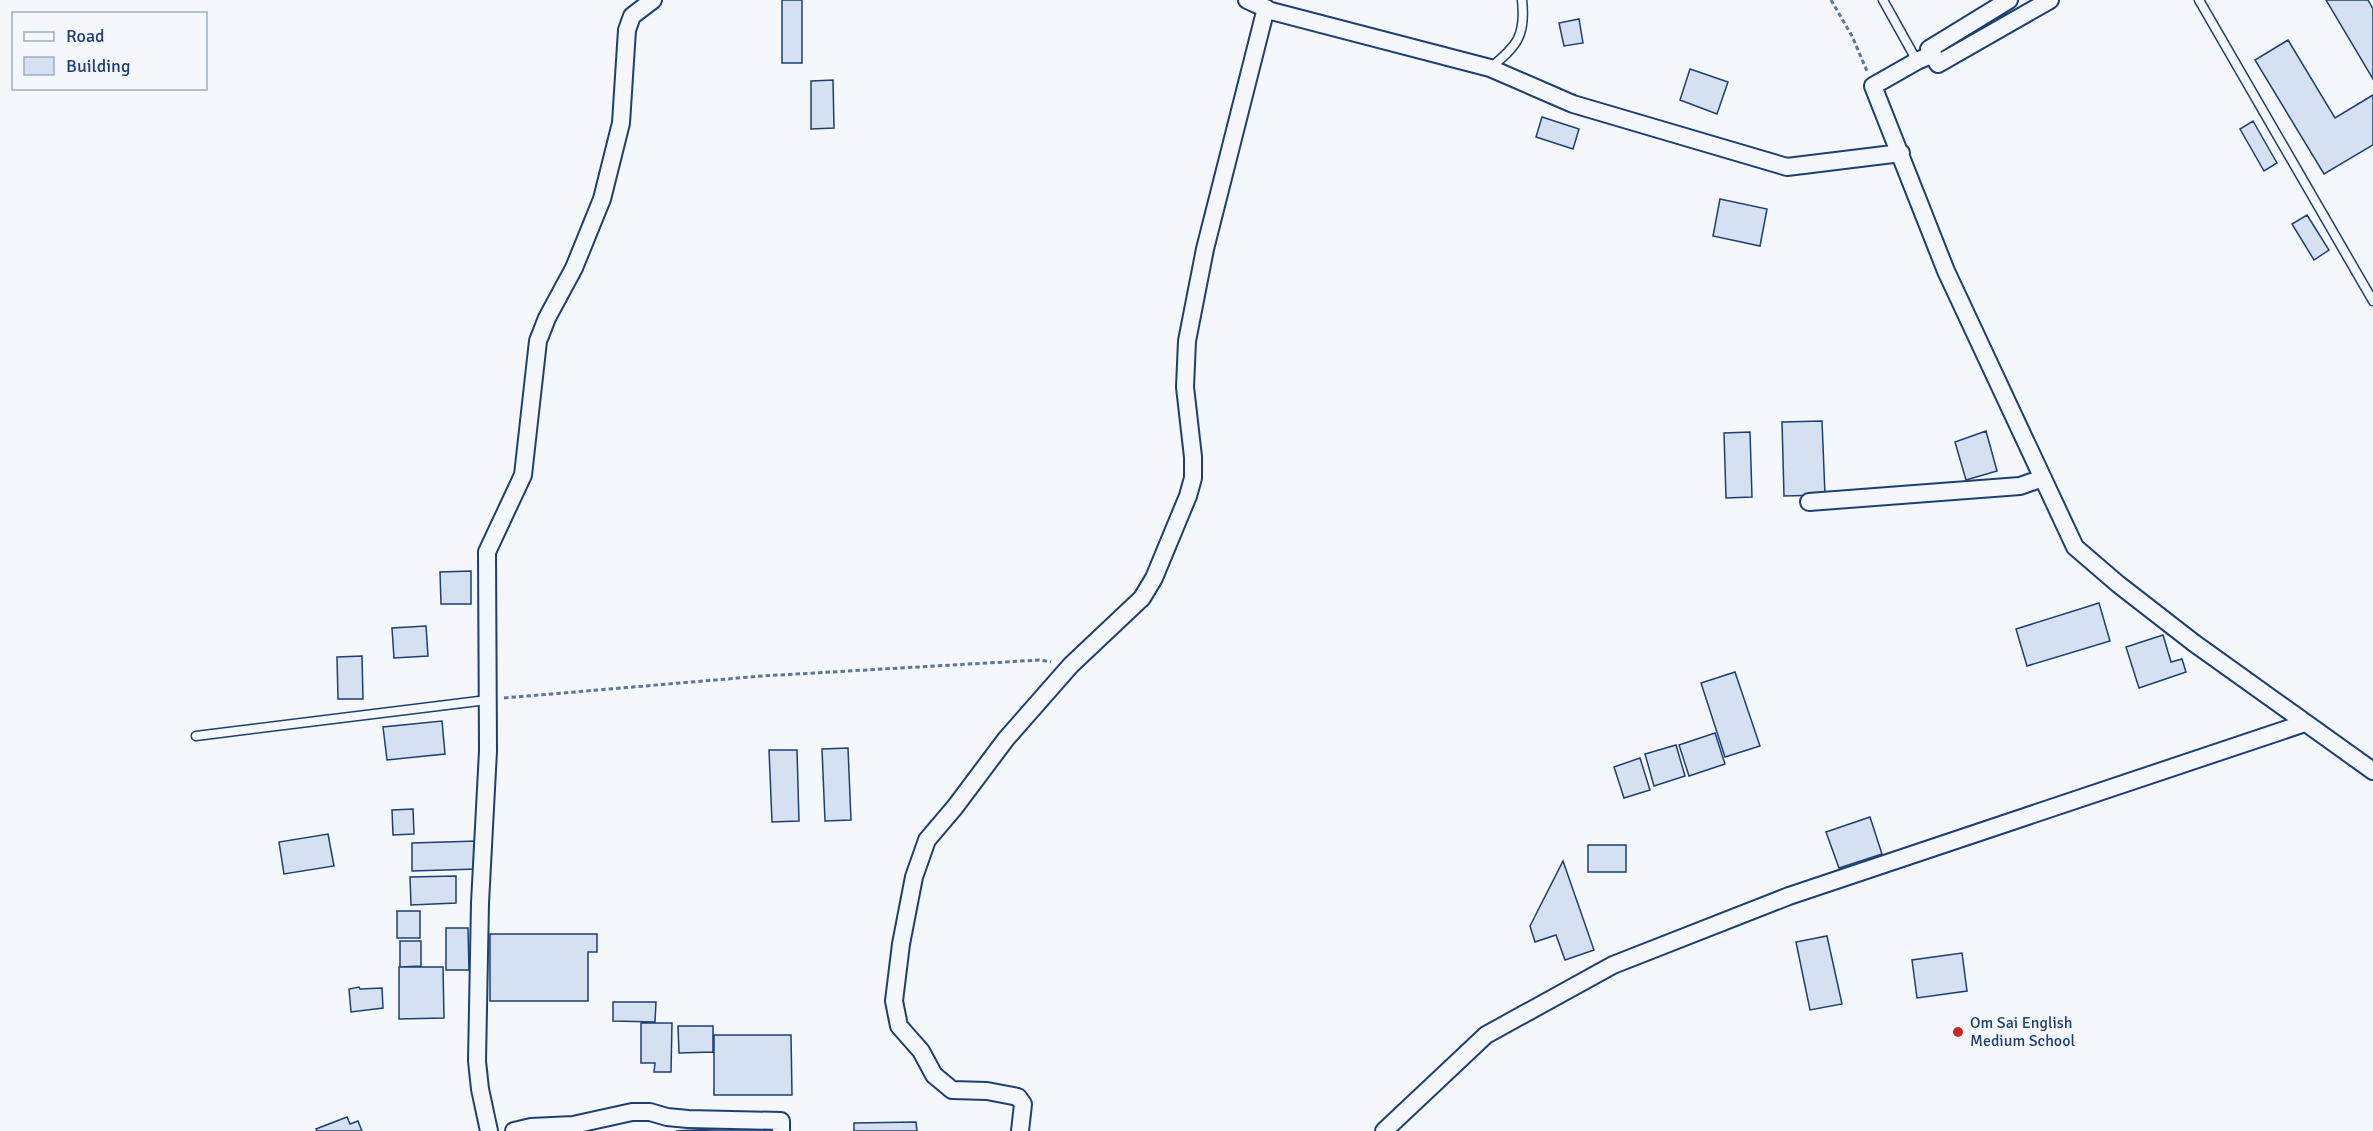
<svg xmlns="http://www.w3.org/2000/svg" width="2373" height="1131" font-family="Signika,sans-serif">
<style>
.building{fill:#d5e0f0;stroke:#1d3f73;stroke-width:1.5}
.lines{fill:none;stroke-linecap:round;stroke-linejoin:round}
.service-casing{stroke:#1d3f73;stroke-width:11}
.minor-casing{stroke:#1d3f73;stroke-width:20}
.path{stroke:#5e769c;stroke-width:3;stroke-dasharray:4.5 3;stroke-linecap:butt}
.service{stroke:#f4f7fb;stroke-width:8}
.minor{stroke:#f4f7fb;stroke-width:16}
.poi-dot{fill:#c62828;stroke:#f4f7fb;stroke-width:2}
.labels{text-anchor:middle;dominant-baseline:central;stroke-width:4.5;stroke-linejoin:round;paint-order:stroke}
.poi-label{font-size:16px;fill:#1d3f73;stroke:#f4f7fb;text-anchor:start}
</style>
<rect width="100%" height="100%" fill="#f4f7fb"/>
<path class="building" d="M 782,0 L 802,0 L 802,63 L 782,63 Z
M 2326,0 L 2368,0 L 2373,9 L 2373,79 Z
M 1579,19 L 1583,43 L 1564,46 L 1559,23 Z
M 2288,40 L 2335,118 L 2373,95 L 2373,145 L 2324,174 L 2255,60 Z
M 1690,69 L 1728,82 L 1717,114 L 1680,100 Z
M 833,80 L 834,128 L 811,129 L 811,81 Z
M 1542,117 L 1579,129 L 1573,149 L 1536,137 Z
M 2253,121 L 2277,163 L 2264,171 L 2240,129 Z
M 1720,199 L 1767,209 L 1760,246 L 1713,236 Z
M 2307,215 L 2329,250 L 2314,260 L 2292,224 Z
M 1822,421 L 1825,495 L 1784,496 L 1782,422 Z
M 1986,431 L 1997,471 L 1966,480 L 1955,442 Z
M 1750,432 L 1752,497 L 1726,498 L 1724,433 Z
M 471,571 L 471,604 L 441,604 L 440,572 Z
M 2099,603 L 2110,641 L 2027,666 L 2016,629 Z
M 426,626 L 428,656 L 394,658 L 392,628 Z
M 2163,635 L 2171,662 L 2182,659 L 2186,672 L 2139,688 L 2126,647 Z
M 362,656 L 363,699 L 338,699 L 337,657 Z
M 1735,672 L 1760,746 L 1725,757 L 1701,683 Z
M 442,721 L 445,754 L 387,760 L 383,727 Z
M 1715,733 L 1725,764 L 1689,776 L 1679,745 Z
M 1676,745 L 1685,776 L 1654,786 L 1645,754 Z
M 848,748 L 851,820 L 825,821 L 822,749 Z
M 769,750 L 797,750 L 799,821 L 772,822 Z
M 1640,758 L 1650,790 L 1624,798 L 1614,767 Z
M 413,809 L 414,834 L 393,835 L 392,810 Z
M 1870,817 L 1882,854 L 1839,868 L 1826,832 Z
M 328,834 L 334,866 L 284,874 L 279,842 Z
M 477,841 L 477,869 L 412,871 L 412,843 Z
M 1588,845 L 1626,845 L 1626,872 L 1588,872 Z
M 1563,861 L 1594,950 L 1565,960 L 1556,935 L 1535,942 L 1530,926 Z
M 456,876 L 456,903 L 411,905 L 410,877 Z
M 397,911 L 420,911 L 420,938 L 397,938 Z
M 446,928 L 468,928 L 469,970 L 446,970 Z
M 490,934 L 597,934 L 597,952 L 588,952 L 588,1001 L 490,1001 Z
M 1827,936 L 1842,1004 L 1810,1010 L 1796,942 Z
M 400,941 L 421,941 L 421,966 L 400,967 Z
M 1962,953 L 1967,991 L 1917,998 L 1912,960 Z
M 399,967 L 443,967 L 444,1018 L 399,1019 Z
M 359,987 L 360,989 L 382,988 L 383,1008 L 351,1012 L 349,989 Z
M 613,1002 L 656,1002 L 655,1022 L 613,1021 Z
M 641,1023 L 672,1023 L 671,1072 L 654,1072 L 655,1063 L 641,1063 Z
M 678,1026 L 713,1026 L 713,1052 L 679,1053 Z
M 714,1035 L 791,1035 L 792,1095 L 714,1095 Z
M 347,1117 L 350,1124 L 358,1121 L 362,1131 L 317,1131 L 316,1129 Z
M 916,1122 L 917,1131 L 854,1131 L 854,1123 Z
M 775,1126 L 775,1131 L 676,1131 Z"/>
<g class="lines">
<g class="service-casing">
<path id="service" d="M 1883,0 L 1917,61
M 2199,0 L 2373,301
M 1490,68 C 1517,46 1526,36 1522,0
M 196,736 L 487,700"/>
</g>
<g class="minor-casing">
<path id="minor" d="M 1247,0 L 1271,11 L 1490,68 L 1573,104 L 1787,167 L 1901,153
M 2009,0 L 1929,49 L 1938,64 L 2050,0
M 1933,54 L 1917,61 L 1873,86 L 1946,271 L 2075,547 L 2118,584 L 2194,643 L 2373,771
M 1809,502 L 2020,486 L 2043,478
M 489,1131 L 480,1089 L 477,1061 L 480,903 L 488,751 L 487,552 L 523,475 L 538,341 L 547,318 L 574,268 L 602,199 L 621,123 L 627,30 L 632,16 L 653,0
M 514,1131 L 531,1127 L 573,1125 L 632,1112 L 650,1112 L 667,1117 L 688,1119 L 781,1121 L 781,1131
M 1020,1131 L 1023,1104 L 1018,1097 L 987,1091 L 952,1090 L 934,1075 L 921,1051 L 899,1026 L 894,1001 L 901,944 L 914,877 L 927,840 L 955,807 L 1006,739 L 1071,665 L 1142,598 L 1154,578 L 1188,496 L 1193,478 L 1193,457 L 1185,387 L 1187,341 L 1205,249 L 1266,8
M 1384,1131 L 1486,1035 L 1613,965 L 1789,896 L 2305,723"/>
</g>
<path class="path" d="M 1831,0 L 1852,36 L 1867,71
M 504,698 L 762,676 L 1039,660 L 1051,662"/>
<use href="#service" class="service"/>
<use href="#minor" class="minor"/>
</g>
<circle class="poi-dot" cx="1958" cy="1032" r="6"/>
<g class="labels">
<g class="poi-label">
<text x="1970" y="1023">Om Sai English<tspan x="1970" dy="18">Medium School</tspan></text>
</g>
</g>
<rect x="12" y="12" width="195" height="78" fill="#f4f7fb" stroke="#9eadc5" stroke-width="1.5"/>
<rect x="24" y="32" width="30" height="9" fill="#f4f7fb" stroke="#9eadc5" stroke-width="1.5"/>
<text x="66" y="42" font-size="18" fill="#1d3f73">Road</text>
<rect x="24" y="57" width="30" height="18" fill="#d5e0f0" stroke="#9eadc5" stroke-width="1.5"/>
<text x="66" y="72" font-size="18" fill="#1d3f73">Building</text>
</svg>
